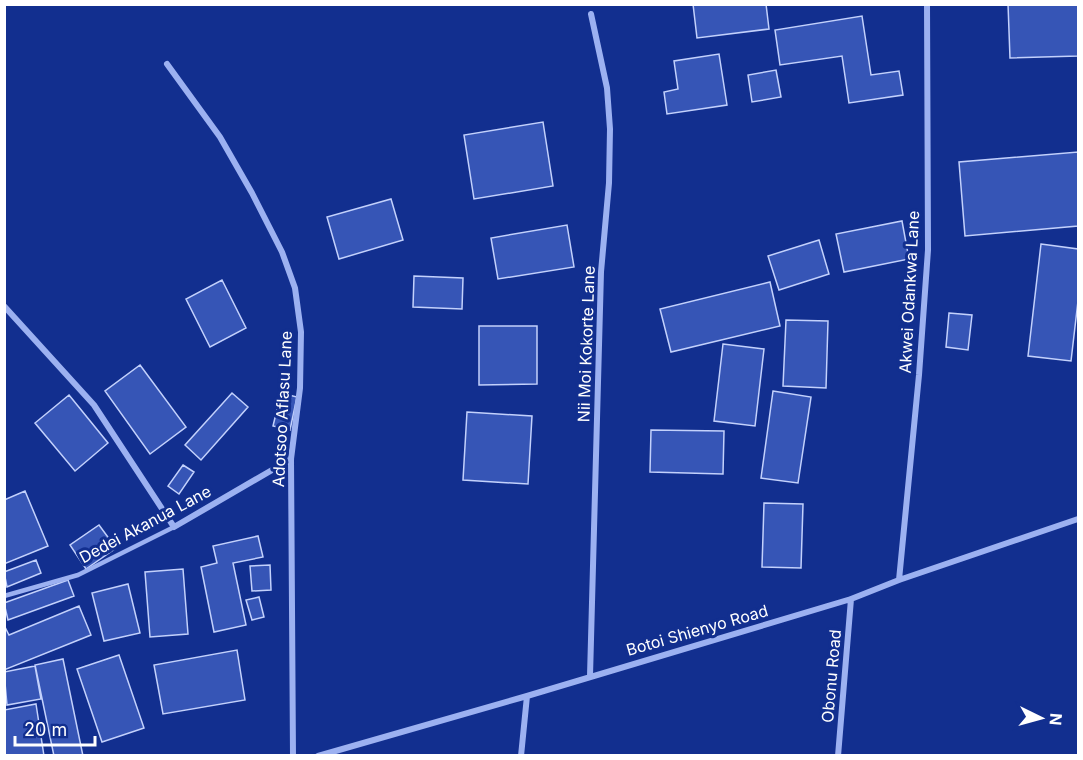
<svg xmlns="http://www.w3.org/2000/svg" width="1083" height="760" font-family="Inter,sans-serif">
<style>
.building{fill:#3655b6;stroke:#c3d1fc;stroke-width:1.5}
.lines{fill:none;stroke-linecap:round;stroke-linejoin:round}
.service{stroke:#9cb1f1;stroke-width:4.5}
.minor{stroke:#9cb1f1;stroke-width:6}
.labels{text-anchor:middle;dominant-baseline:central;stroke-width:6;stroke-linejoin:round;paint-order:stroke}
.street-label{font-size:16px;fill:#fff;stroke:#122f8f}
</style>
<rect width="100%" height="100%" fill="#122f8f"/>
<path class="building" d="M 693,4 L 766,4 L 769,29 L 697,38 Z
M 1008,4 L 1078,4 L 1078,56 L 1010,58 Z
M 862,16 L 871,75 L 899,71 L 903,95 L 849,103 L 842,56 L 780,65 L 775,30 Z
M 719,54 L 727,105 L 667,114 L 664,92 L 678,89 L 674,61 Z
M 776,70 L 781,97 L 752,102 L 748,75 Z
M 543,122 L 553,186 L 474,199 L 464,135 Z
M 1078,152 L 1078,226 L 965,236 L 959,162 Z
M 391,199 L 403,240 L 339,259 L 327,217 Z
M 902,221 L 909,259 L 844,272 L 836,234 Z
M 567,225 L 574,267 L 498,279 L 491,238 Z
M 819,240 L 829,274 L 779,290 L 768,256 Z
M 1041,244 L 1078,249 L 1078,301 L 1071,361 L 1028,356 Z
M 414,276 L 463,278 L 462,309 L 413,307 Z
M 222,280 L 246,328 L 210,347 L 186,299 Z
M 770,282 L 780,326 L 671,352 L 660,309 Z
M 949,313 L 972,315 L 968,350 L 946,347 Z
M 786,320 L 828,321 L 826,388 L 783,386 Z
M 479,326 L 537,326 L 537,384 L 479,385 Z
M 723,344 L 764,349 L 755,426 L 714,421 Z
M 140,365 L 186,427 L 150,454 L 105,391 Z
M 773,391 L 811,397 L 798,483 L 761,478 Z
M 232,393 L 248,407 L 201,460 L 185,445 Z
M 281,393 L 297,397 L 290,430 L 273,426 Z
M 69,395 L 108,443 L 75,471 L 35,423 Z
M 467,412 L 532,416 L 528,484 L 463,480 Z
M 651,430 L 724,431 L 723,474 L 650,472 Z
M 183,465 L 194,472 L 179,494 L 168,486 Z
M 25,491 L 48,546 L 4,564 L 4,500 Z
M 764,503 L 803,504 L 801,568 L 762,567 Z
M 99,525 L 116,548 L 86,569 L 70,545 Z
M 258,536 L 263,557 L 233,563 L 246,625 L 214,632 L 201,567 L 217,563 L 213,546 Z
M 36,560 L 41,573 L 7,587 L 4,572 Z
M 270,565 L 271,590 L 252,591 L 250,566 Z
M 183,569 L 188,634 L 150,637 L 145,572 Z
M 68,580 L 74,596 L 8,620 L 4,603 Z
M 128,584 L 140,633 L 104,641 L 92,593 Z
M 259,597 L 264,617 L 252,620 L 246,600 Z
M 79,606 L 91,635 L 4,670 L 4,625 L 9,635 Z
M 237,650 L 245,700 L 163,714 L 154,665 Z
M 119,655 L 144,728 L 102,742 L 77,669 Z
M 63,659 L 83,756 L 54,756 L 35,665 Z
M 35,666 L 41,699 L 7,705 L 4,672 Z
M 36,704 L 44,756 L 4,756 L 4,710 Z"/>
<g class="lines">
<path class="service" d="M 4,596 L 78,575 L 174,527"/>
<path class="minor" d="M 167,64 L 220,137 L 252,193 L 282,252 L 295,288 L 301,332 L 300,388 L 291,459 L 293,756
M 4,306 L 94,405 L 174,527 L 291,459
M 899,580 L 919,375 L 928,250 L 927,4
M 590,676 L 601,272 L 609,183 L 610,129 L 607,88 L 591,14
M 318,756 L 527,696 L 851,599 L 899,580 L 1078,519
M 521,756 L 527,696
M 838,756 L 851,599"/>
</g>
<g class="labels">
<g class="street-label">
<text transform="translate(909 292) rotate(-87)">Akwei Odankwa Lane</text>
<text transform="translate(586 344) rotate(-88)">Nii Moi Kokorte Lane</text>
<text transform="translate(282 409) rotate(-87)">Adotsoo Aflasu Lane</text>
<text transform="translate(145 524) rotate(-28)">Dedei Akanua Lane</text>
<text transform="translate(697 630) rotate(-16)">Botoi Shienyo Road</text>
<text transform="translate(831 676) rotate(-85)">Obonu Road</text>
</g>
</g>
<rect width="1083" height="760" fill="none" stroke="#ffffff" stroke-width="12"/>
<g transform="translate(1041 718) rotate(95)" stroke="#122f8f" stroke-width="4.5" paint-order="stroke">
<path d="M0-4.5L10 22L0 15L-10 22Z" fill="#ffffff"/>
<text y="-9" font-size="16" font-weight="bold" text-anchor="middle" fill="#ffffff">N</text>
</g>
<path d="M15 736v9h80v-9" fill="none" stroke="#ffffff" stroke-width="3"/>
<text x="24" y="736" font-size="18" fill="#ffffff" stroke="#122f8f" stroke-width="4.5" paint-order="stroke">20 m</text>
</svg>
